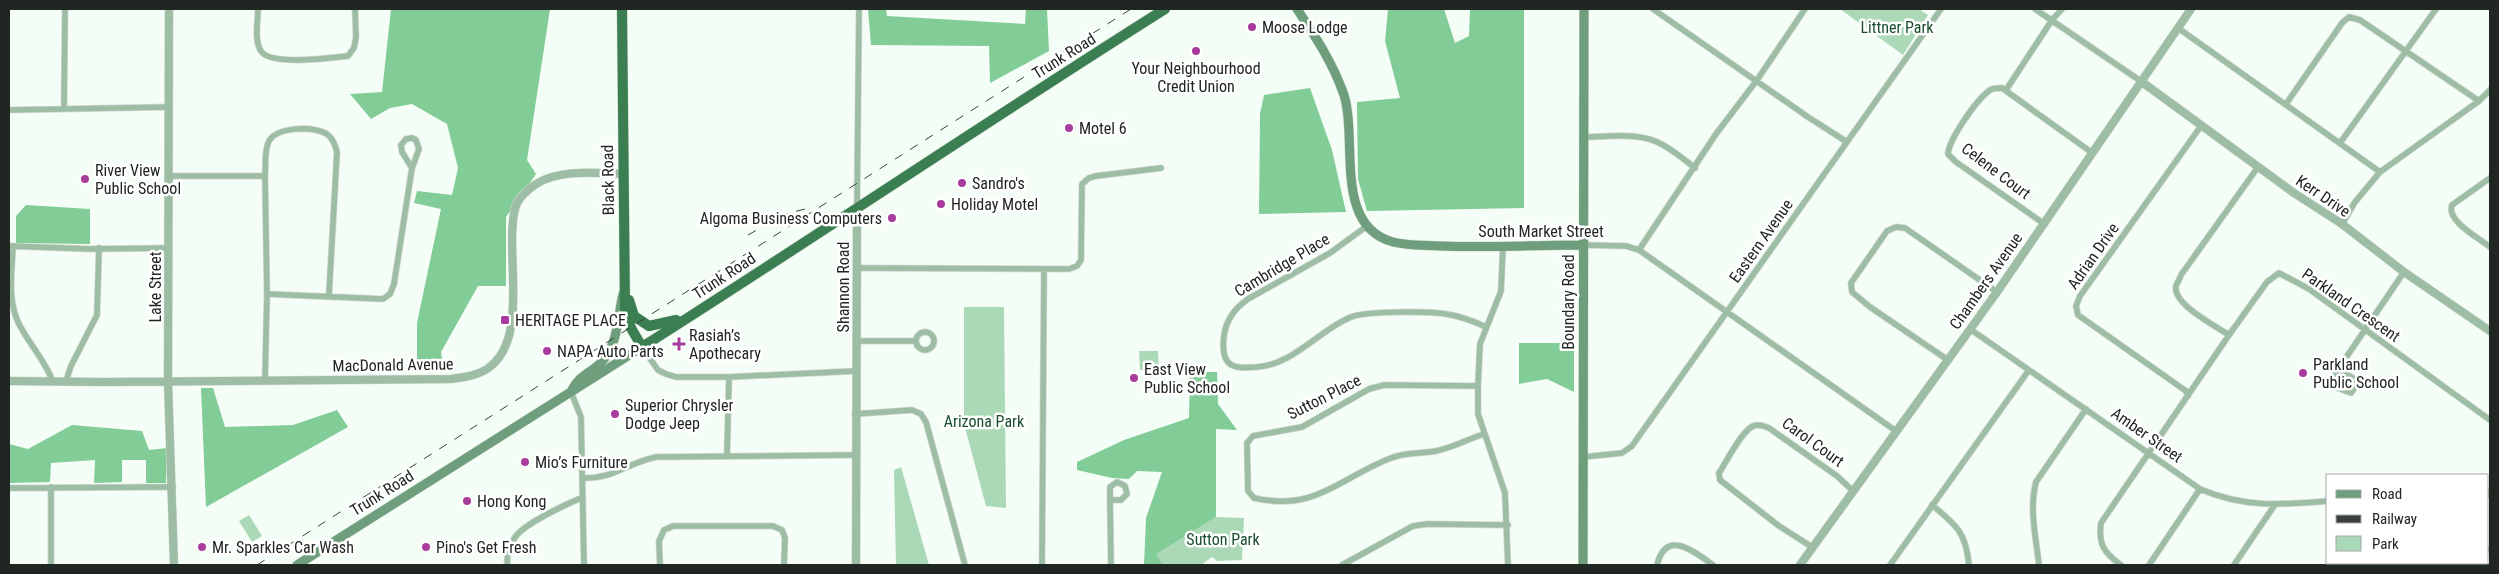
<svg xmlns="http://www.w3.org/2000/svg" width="2499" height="574" font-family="'Roboto Condensed',sans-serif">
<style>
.green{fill:#abd9b7}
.forest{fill:#82cc97}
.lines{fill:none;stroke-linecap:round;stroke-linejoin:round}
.minor-casing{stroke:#d2dbd4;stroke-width:7}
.tertiary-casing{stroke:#d2dbd4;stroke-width:9}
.secondary-casing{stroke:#d2dbd4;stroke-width:10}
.trunk-casing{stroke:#d2dbd4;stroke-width:11}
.minor{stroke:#9ebda5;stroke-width:5.5}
.tertiary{stroke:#9ebda5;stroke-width:8}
.secondary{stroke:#6f9e7c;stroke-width:9}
.trunk{stroke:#3a7e51;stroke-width:10}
.rail{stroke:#3a413c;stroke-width:1;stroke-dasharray:9 9;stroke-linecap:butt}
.poi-dot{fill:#a83c9c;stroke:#fff;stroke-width:2}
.labels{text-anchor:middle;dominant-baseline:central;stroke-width:5;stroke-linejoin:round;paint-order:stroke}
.poi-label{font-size:16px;fill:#202622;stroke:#fff;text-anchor:start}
.park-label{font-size:16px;fill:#184e2c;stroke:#fff}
.street-label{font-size:16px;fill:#202622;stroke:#fff}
</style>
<rect width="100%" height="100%" fill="#f4fef6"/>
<path class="green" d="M 1840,9 L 1919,9 L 1928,15 L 1903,55 Z
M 964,307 L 1004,307 L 1006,508 L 986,506 L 964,424 Z
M 1139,351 L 1158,351 L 1159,370 L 1140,370 Z
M 901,467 L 929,565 L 896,565 L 894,470 Z
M 249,515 L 262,536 L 252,542 L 239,521 Z
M 1216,517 L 1244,518 L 1242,560 L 1217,561 L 1212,557 L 1201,565 L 1163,565 L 1155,554 Z"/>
<path class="forest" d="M 391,9 L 550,9 L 527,160 L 536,174 L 506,217 L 506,286 L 478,286 L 441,352 L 444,371 L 417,371 L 417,323 L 441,209 L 414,203 L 417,191 L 452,195 L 458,168 L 447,124 L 412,104 L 390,108 L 371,119 L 350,94 L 382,92 Z
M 868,9 L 886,9 L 887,16 L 1025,24 L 1026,9 L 1047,9 L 1049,51 L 990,83 L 989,46 L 871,45 Z
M 1388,9 L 1444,9 L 1455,43 L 1469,36 L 1470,9 L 1524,9 L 1524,208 L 1367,211 L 1358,179 L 1357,102 L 1400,98 L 1385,41 Z
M 1310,88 L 1332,150 L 1346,212 L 1259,214 L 1260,114 L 1264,95 Z
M 26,205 L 90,209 L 90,244 L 16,243 L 16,216 Z
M 1519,343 L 1574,343 L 1574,392 L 1547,379 L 1519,384 Z
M 1190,372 L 1217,372 L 1218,404 L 1237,430 L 1216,429 L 1216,517 L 1156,554 L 1163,565 L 1144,565 L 1146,518 L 1162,472 L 1137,471 L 1129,479 L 1112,478 L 1077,470 L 1077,462 L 1124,440 L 1189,418 Z
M 201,388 L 213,388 L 225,427 L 293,425 L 337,410 L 348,427 L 206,507 Z
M 72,425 L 142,431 L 149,450 L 167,448 L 166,483 L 146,483 L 146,460 L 122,460 L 122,482 L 94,483 L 95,460 L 51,463 L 50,482 L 9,483 L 9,444 L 28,449 Z"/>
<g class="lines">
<g class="minor-casing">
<path id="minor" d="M 258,9 C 258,21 254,41 261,51 C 270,66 331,58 348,56 L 354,48 L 356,37 L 355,9
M 1653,9 L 1808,117 L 1847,142
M 2035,9 L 2142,82
M 2178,28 L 2380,172
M 2006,90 L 2052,20 L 2062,9
M 2286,104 L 2342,23 L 2349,17 L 2360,20 L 2479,101
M 64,109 L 65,9
M 9,110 L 169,107
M 1582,137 C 1608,137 1640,131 1663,145 C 1674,151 1685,160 1695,168
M 2340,143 L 2436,9
M 168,176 L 265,176 L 267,294 L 265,380
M 265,176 C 266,166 264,150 269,141 C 277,127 311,126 325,133 C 332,136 335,144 337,152 L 329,295
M 2490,178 L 2452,205 C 2446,221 2479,238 2490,247
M 857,209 L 859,9
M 2043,223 L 1956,162 L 1948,154 C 1949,139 1977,99 1990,90 C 1993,88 1997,88 2002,88 L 2091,152
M 2342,224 L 2355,202 L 2380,172 L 2479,101 L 2490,90
M 1367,226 L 1330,253 L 1248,299 C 1241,304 1234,310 1230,318 C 1223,329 1218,361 1234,366 C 1241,369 1250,367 1257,367 C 1293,365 1319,330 1351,317 C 1366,311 1429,311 1446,314 C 1460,316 1473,321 1486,327
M 1582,245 L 1626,246 L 1639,250 L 1896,431
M 9,246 L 90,249 L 169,248
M 13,246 C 12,272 7,300 19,324 C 29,344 45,360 53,382
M 1503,246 L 1501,291 L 1480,344 L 1478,386 L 1478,414 L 1505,493 L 1508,565
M 1639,250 L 1716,134 L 1757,80 L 1805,9
M 856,268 L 1069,269 L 1077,266 L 1081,260 L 1082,184 L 1089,178 L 1096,176 L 1161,168
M 267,294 L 383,299 L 390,294 L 394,284 L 412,168 L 402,152 L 401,145 L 406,139 L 412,138 L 416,140 L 419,149 L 412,168
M 1970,329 L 2200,489 C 2244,508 2281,505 2328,501
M916 341a9 9 0 1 1 18 0a9 9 0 1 1-18 0Z
M 2229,335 C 2216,326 2172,304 2176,286 C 2177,283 2180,279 2181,275 L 2258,167
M 856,341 L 916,341
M 642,347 L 658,370 L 666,374 L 676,377 L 729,377 L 856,371
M 1948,360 L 1870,307 L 1852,292 L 1851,283 L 1887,231 L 1896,227 L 1905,228 L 1997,292
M 2339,368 L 2330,385 L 2351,393 L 2358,382 L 2339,368 L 2404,272
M 66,381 L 71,366 L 97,315 L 99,248
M 1478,386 L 1384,385 L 1369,389 L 1302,427 L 1253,436 L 1247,443 L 1248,491 L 1254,498 C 1316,512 1339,478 1391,458 C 1405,452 1421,454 1436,451 C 1452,448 1468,439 1484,434
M 571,392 L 581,417 L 584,565
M 2188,396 L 2186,391 L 2078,315 L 2076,306 L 2080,296 L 2201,126
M 855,414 L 912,410 L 921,414 L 926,422 L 965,565
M 727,455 L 729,377
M 1583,457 L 1622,453 L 1632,446 L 1941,9
M 584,478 C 613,479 627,463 656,457 L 855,455
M 1117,482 L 1125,486 L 1127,494 L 1121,500 L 1110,500 L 1110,487 Z
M 51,487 L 51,565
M 9,488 L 173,487
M 2488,495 L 2490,490
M 1110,500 L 1111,565
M 1932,505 C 1956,525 1966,532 1969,565
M 1812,547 L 1779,526 L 1720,480 L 1719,473 C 1727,461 1741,432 1753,426 C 1759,424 1764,426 1769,428 L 1837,476 L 1853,491
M 2488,549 L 2490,550
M 507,565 C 507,554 509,545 516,536 C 526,523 567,504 583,497
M 660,565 L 659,541 L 664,530 L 673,526 L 773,526 L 782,530 L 785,538 L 784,565
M 1042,565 L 1044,270
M 1342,565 L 1413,526 L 1427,524 L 1508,525
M 1657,565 C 1666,528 1695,552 1713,565
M 1890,565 L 2029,370
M 2039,565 C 2036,538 2029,509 2036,482 L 2086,409
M 2121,565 C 2104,553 2098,544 2101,523 L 2229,335 L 2267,282 L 2279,273 L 2309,289 L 2490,420
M 2149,565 L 2200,489
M 2234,565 L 2274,506
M 2452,565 L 2453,563"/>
</g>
<g class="tertiary-casing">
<path id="tertiary" d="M 169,9 L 168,382 L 174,565
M 2142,82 L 2294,193 L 2342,224 L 2404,272 L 2490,331
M 9,381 L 104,382 L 451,379 C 464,377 476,376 487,369 C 531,340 504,253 515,209 C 517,199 528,189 536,184 C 560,169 596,173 622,174
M 856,565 L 857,210
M 1800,565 L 1997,292 L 2191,9"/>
</g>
<g class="secondary-casing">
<path id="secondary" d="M 1297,9 C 1315,36 1333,63 1344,95 C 1358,140 1333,226 1393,242 C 1409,246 1426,245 1442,246 C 1489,248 1536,245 1582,245
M 572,390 C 580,373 595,372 605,358 C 618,342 618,314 623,294
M 297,565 L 642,347
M 1583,565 L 1584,9"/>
</g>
<g class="trunk-casing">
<path id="trunk" d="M 622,9 L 625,308 L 631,328 L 642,347 C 817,236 989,120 1165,9
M 629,300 L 634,316 L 649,326 L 676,320"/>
</g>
<use href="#minor" class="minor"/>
<use href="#tertiary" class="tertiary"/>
<use href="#secondary" class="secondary"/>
<use href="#trunk" class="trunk"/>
<path class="rail" d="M 748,235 L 785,214 L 813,207
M 257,565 L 1131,9"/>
</g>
<g class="poi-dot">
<circle cx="1252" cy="27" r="5"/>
<circle cx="1196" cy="51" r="5"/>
<circle cx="1069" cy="128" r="5"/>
<circle cx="85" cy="179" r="5"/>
<circle cx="962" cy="183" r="5"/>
<circle cx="941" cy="204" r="5"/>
<circle cx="892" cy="218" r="5"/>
<rect x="500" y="315" width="10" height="10" rx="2.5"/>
<path d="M676.5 336.5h5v5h5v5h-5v5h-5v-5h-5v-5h5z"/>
<circle cx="547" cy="351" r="5"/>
<circle cx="2303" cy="373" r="5"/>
<circle cx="1134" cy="378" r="5"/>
<circle cx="615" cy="414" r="5"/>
<circle cx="525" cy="462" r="5"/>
<circle cx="467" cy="501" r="5"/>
<circle cx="202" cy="547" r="5"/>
<circle cx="426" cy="547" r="5"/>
</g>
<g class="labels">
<g class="poi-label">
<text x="1262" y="27">Moose Lodge</text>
<text x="1196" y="68" text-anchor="middle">Your Neighbourhood<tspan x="1196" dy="18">Credit Union</tspan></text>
<text x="1079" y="128">Motel 6</text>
<text x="95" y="170">River View<tspan x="95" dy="18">Public School</tspan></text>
<text x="972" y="183">Sandro's</text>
<text x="951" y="204">Holiday Motel</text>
<text x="882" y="218" text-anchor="end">Algoma Business Computers</text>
<text x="515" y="320">HERITAGE PLACE</text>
<text x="689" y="335">Rasiah’s<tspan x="689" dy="18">Apothecary</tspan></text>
<text x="557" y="351">NAPA Auto Parts</text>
<text x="2313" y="364">Parkland<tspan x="2313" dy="18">Public School</tspan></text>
<text x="1144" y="369">East View<tspan x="1144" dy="18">Public School</tspan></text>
<text x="625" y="405">Superior Chrysler<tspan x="625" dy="18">Dodge Jeep</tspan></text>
<text x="535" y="462">Mio’s Furniture</text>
<text x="477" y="501">Hong Kong</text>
<text x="212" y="547">Mr. Sparkles Car Wash</text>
<text x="436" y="547">Pino's Get Fresh</text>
</g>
<g class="park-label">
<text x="1897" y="27">Littner Park</text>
<text x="984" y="421">Arizona Park</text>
<text x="1223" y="539">Sutton Park</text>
</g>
<g class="street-label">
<text transform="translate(1064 56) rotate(-32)">Trunk Road</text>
<text transform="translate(1996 171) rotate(37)">Celene Court</text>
<text transform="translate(608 180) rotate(-91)">Black Road</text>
<text transform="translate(2323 196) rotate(34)">Kerr Drive</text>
<text x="1541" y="231">South Market Street</text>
<text transform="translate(1761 241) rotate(-55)">Eastern Avenue</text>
<text transform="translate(2093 256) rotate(-55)">Adrian Drive</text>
<text transform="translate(1282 265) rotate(-31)">Cambridge Place</text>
<text transform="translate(724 276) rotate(-33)">Trunk Road</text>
<text transform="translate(1986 281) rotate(-55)">Chambers Avenue</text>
<text transform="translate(155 287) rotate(-90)">Lake Street</text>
<text transform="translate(843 287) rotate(-90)">Shannon Road</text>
<text transform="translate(1568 302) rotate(-90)">Boundary Road</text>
<text transform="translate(2351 305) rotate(35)">Parkland Crescent</text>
<text transform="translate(393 365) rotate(-1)">MacDonald Avenue</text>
<text transform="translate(1324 397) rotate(-27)">Sutton Place</text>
<text transform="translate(2147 435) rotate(35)">Amber Street</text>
<text transform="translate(1813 442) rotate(36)">Carol Court</text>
<text transform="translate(382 493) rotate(-32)">Trunk Road</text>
</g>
</g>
<rect width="2499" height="574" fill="none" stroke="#202622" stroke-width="20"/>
<rect x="2326" y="474" width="162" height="90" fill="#ffffff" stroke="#a6a8a7"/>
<rect x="2336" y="490" width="25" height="8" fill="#6f9e7c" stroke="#a6a8a7"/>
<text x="2372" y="499" font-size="15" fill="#202622">Road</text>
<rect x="2336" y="515" width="25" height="8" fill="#3a413c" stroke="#a6a8a7"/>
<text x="2372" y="524" font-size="15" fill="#202622">Railway</text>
<rect x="2336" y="536" width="25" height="15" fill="#abd9b7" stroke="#a6a8a7"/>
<text x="2372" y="549" font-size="15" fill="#202622">Park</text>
</svg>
